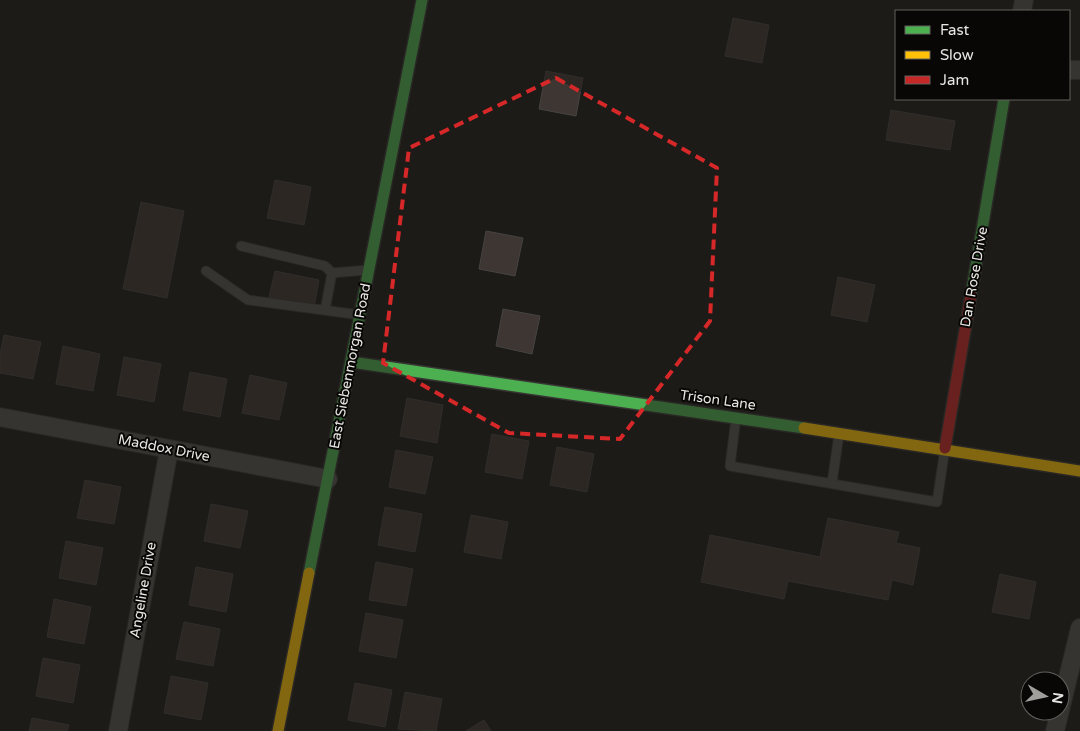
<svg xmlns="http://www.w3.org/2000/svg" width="1080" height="731" font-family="'Varela Round',sans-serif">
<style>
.building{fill:#3e3632;stroke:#464442}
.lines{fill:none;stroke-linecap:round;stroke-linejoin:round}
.lane-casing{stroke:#383634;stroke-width:11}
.street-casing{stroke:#383634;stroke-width:20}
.fast-casing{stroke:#383634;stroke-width:14}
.slow-casing{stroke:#383634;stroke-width:14}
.jam-casing{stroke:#383634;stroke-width:14}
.lane{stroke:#545350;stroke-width:9}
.street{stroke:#545350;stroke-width:18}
.fast{stroke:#4caf50;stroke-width:11}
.slow{stroke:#ffc107;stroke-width:11}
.jam{stroke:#c62828;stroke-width:11}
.marked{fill:none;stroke:#d62828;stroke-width:4;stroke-dasharray:10 6;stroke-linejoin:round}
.labels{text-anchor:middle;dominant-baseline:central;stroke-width:4;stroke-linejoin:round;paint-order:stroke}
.street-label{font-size:14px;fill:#e8e6e2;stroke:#080705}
</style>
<rect width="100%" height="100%" fill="#1d1b18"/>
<path class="building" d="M 733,18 L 769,25 L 762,63 L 725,56 Z
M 546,71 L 583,78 L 576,116 L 539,109 Z
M 891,110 L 955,121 L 950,150 L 886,140 Z
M 275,180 L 311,187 L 304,225 L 267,218 Z
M 141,202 L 184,211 L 167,298 L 123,289 Z
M 486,231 L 523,238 L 515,276 L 479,269 Z
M 275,271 L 319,280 L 314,307 L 269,297 Z
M 838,277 L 875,285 L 867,322 L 831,315 Z
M 503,309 L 540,316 L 532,354 L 496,346 Z
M 4,335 L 41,342 L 33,379 L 0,373 L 0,354 Z
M 63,346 L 100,354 L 93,391 L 56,384 Z
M 124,357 L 161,364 L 154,402 L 117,395 Z
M 190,372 L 227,379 L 220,417 L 183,410 Z
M 250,375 L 287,383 L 279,420 L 242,413 Z
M 407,398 L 443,405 L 437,443 L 400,436 Z
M 492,434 L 529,441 L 522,479 L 485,472 Z
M 557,447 L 594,454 L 587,492 L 550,485 Z
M 396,450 L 433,457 L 425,494 L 389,487 Z
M 85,480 L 121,487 L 114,524 L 77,518 Z
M 211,504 L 248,511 L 240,548 L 204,541 Z
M 385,507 L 422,514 L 415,552 L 378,545 Z
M 471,515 L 508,522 L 501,559 L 464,552 Z
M 828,518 L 899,532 L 896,543 L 920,548 L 913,585 L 892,580 L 888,600 L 788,581 L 784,599 L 701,582 L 710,535 L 820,557 Z
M 66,541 L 103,548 L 96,585 L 59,578 Z
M 376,562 L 413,569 L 406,606 L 369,600 Z
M 196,567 L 233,574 L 226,612 L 189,605 Z
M 1000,574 L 1036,582 L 1029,619 L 992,612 Z
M 54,599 L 91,607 L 84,644 L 47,637 Z
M 366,613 L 403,620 L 396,658 L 359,651 Z
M 184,622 L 220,629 L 213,666 L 176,659 Z
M 43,658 L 80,665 L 73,703 L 36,696 Z
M 171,676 L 208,683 L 201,720 L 164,713 Z
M 355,683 L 392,690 L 385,727 L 348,720 Z
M 405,692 L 442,699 L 436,731 L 398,729 Z
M 32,718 L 69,725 L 67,731 L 29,731 Z
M 484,720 L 491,731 L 466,731 Z"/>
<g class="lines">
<g class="lane-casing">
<path id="lane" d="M 241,246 L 325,266 L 332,273 L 325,310
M 206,271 L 248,300 L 360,315
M 332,273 L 367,270
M 736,418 L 730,466 L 937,502 L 945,448
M 832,483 L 839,434"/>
</g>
<g class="street-casing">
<path id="street" d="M 1022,11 L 1024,0
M 1069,70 L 1080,70
M 0,417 L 328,479
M 118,731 L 169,449
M 1055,731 L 1080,628"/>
</g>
<g class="fast-casing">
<path id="fast" d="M 971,295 L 1004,99
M 351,362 L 804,428
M 309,573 L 422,0"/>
</g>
<g class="slow-casing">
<path id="slow" d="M 804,428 L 1080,471
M 278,731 L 309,573"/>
</g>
<g class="jam-casing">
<path id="jam" d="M 945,448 L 971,295"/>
</g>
<use href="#lane" class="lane"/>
<use href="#street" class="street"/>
<use href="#fast" class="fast"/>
<use href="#slow" class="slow"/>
<use href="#jam" class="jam"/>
</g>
<path d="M0 0H1080V731H0ZM 556,78 L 717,168 L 710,321 L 620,439 L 509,433 L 383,363 L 409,148 Z" fill="#1d1b18" fill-opacity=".55" fill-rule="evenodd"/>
<path class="marked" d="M 556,78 L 717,168 L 710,321 L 620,439 L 509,433 L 383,363 L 409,148 Z"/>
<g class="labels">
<g class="street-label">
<text transform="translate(974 277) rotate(-80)">Dan Rose Drive</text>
<text transform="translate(350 366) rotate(-79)">East Siebenmorgan Road</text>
<text transform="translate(718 400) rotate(8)">Trison Lane</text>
<text transform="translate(164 448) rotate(11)">Maddox Drive</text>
<text transform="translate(143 590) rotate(-80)">Angeline Drive</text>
</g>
</g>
<rect x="895" y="10" width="175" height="90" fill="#080705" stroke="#62605d"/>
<rect x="905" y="26" width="25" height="8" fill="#4caf50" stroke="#62605d"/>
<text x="940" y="35" font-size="15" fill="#e8e6e2">Fast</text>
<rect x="905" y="51" width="25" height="8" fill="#ffc107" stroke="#62605d"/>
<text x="940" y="60" font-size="15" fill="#e8e6e2">Slow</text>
<rect x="905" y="76" width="25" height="8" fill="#c62828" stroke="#62605d"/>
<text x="940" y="85" font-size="15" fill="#e8e6e2">Jam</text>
<g transform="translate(1045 696) rotate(99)"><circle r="24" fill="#080705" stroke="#62605d"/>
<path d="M0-4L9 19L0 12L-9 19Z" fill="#a19f9b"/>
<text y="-8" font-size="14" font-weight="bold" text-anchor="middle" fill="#e8e6e2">N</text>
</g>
</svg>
